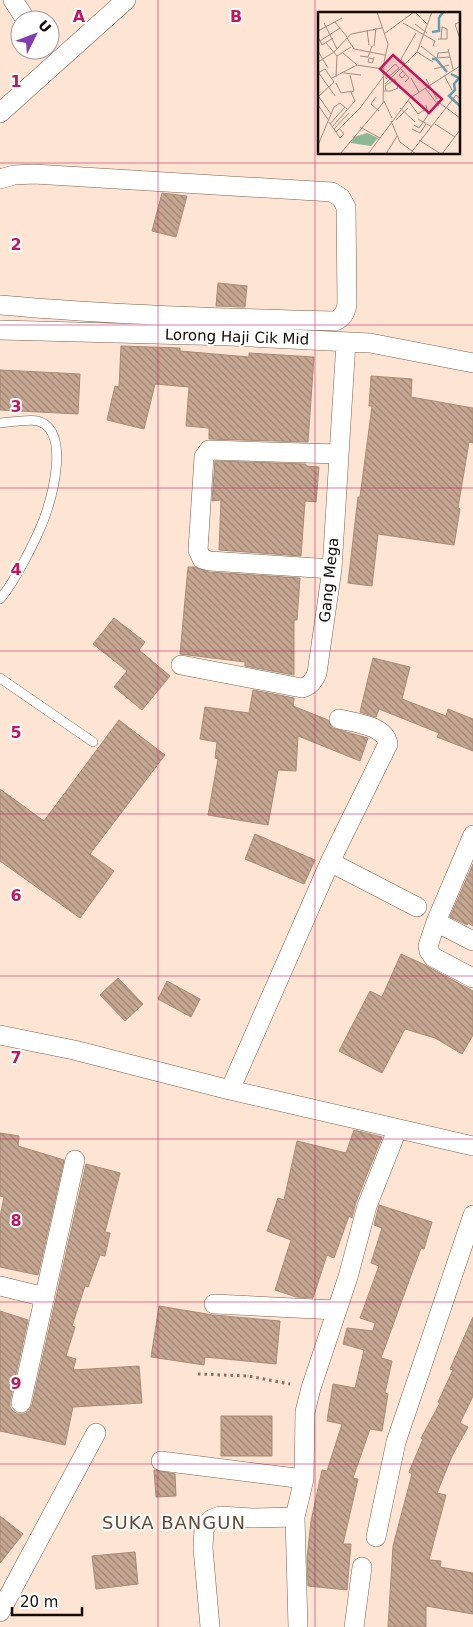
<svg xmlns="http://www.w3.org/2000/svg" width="473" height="1627" font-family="'DejaVu Sans',sans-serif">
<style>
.building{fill:url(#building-back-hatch);stroke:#a88c77}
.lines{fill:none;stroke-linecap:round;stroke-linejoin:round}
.service-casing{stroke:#7c614d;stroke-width:10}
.minor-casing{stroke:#7c614d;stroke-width:20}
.path{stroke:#827165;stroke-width:3;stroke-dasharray:2.5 4;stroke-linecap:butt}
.service{stroke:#fff;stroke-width:9}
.minor{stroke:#fff;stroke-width:19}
.grid{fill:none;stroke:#c2185b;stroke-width:1;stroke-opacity:0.55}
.labels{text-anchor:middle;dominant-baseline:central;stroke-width:4;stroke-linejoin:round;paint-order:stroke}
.street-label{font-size:15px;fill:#150b05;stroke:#fff}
.quarter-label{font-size:18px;letter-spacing:1px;fill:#634a37;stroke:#fff}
.inset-river{fill:none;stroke:#629fb1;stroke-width:2.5}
.inset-road{fill:none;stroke:#a18d81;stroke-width:1}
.view{fill:#c2185b;fill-opacity:0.15;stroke:#c2185b;stroke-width:2.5}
.inset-edge{fill:none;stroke:#150b05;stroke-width:2.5}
.grid-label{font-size:16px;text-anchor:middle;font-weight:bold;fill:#c2185b;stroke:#fff;stroke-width:4;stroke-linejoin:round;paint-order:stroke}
</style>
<defs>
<pattern id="building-back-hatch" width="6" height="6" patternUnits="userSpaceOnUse" patternTransform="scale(1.25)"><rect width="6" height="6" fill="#c4a691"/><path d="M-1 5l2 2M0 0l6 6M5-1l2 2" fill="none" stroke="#9e8574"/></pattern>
</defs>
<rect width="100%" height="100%" fill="#fee4d3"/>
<path class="building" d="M 162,193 L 187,196 L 176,237 L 152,231 Z
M 218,283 L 247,286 L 245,307 L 216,306 Z
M 121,346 L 180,348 L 180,351 L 249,357 L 249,353 L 314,357 L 308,442 L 209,439 L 209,428 L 186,426 L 189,387 L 155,384 L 144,429 L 107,420 L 115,386 L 119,387 Z
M 0,370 L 80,374 L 78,414 L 0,410 Z
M 371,376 L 412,379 L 411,397 L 473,408 L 473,443 L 469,442 L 458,508 L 460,509 L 454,545 L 378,534 L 372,586 L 348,583 L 358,497 L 360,497 L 372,406 L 369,406 Z
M 215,461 L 306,464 L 306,466 L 319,467 L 316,502 L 305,501 L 301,556 L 219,550 L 221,500 L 212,501 Z
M 188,567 L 194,567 L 209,572 L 300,578 L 297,620 L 294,620 L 294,675 L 245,666 L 245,662 L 180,654 Z
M 114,618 L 145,642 L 139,650 L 170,676 L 142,710 L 114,687 L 127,671 L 93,644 Z
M 373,658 L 410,667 L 402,699 L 446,716 L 448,709 L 473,719 L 473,751 L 437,737 L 439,733 L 379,709 L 376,717 L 360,712 Z
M 253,690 L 294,698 L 293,706 L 328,720 L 332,728 L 368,738 L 360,761 L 298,736 L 296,771 L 278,770 L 268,825 L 208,815 L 218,759 L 215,758 L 217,742 L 200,739 L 205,707 L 249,713 Z
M 119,720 L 165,755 L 90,854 L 114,871 L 80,918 L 0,861 L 0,789 L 44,821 Z
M 255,834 L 315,860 L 304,884 L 245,859 Z
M 473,864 L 473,926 L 468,923 L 467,925 L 463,923 L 450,917 Z
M 401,954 L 425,965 L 473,991 L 473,1035 L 462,1054 L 435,1038 L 405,1029 L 382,1073 L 339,1051 L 370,991 L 382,997 Z
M 118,978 L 143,1004 L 125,1021 L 100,995 Z
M 167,981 L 200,999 L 191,1017 L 158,999 Z
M 354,1130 L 382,1137 L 356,1202 L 352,1218 L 349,1216 L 334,1258 L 327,1255 L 313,1298 L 296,1297 L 275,1290 L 291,1240 L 267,1231 L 278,1198 L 284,1200 L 297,1141 L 346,1153 Z
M 0,1133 L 19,1136 L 18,1146 L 64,1160 L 38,1275 L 0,1267 L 0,1217 L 4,1197 L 0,1196 Z
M 86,1164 L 120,1173 L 105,1232 L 110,1233 L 105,1256 L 100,1255 L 88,1287 L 85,1286 L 72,1326 L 75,1327 L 66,1356 L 76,1359 L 73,1370 L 139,1366 L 142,1403 L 73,1407 L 65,1445 L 0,1431 L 0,1311 L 28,1320 L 10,1401 L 10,1407 L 13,1411 L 18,1414 L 24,1414 L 29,1411 L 32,1405 Z
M 379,1205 L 432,1222 L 424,1249 L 421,1248 L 381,1358 L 392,1361 L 385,1393 L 388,1394 L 382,1431 L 370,1429 L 353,1478 L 358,1479 L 343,1544 L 351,1544 L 347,1590 L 308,1586 L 307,1558 L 311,1521 L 322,1470 L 327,1471 L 342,1424 L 327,1421 L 333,1384 L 355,1388 L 364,1350 L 343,1344 L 347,1328 L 373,1331 L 375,1323 L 360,1318 L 379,1266 L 371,1263 L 382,1228 L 374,1225 Z
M 159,1306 L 213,1315 L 280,1321 L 276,1364 L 205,1357 L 204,1365 L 151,1357 Z
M 473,1317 L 473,1396 L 460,1423 L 468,1427 L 452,1456 L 437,1493 L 446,1495 L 429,1560 L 441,1561 L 440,1567 L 473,1573 L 473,1614 L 426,1606 L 426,1627 L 388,1627 L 393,1546 L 412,1474 L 409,1472 L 423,1439 L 421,1438 L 440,1403 L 438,1402 L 453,1370 L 450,1369 Z
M 221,1416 L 272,1416 L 272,1456 L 221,1456 Z
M 154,1470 L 175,1474 L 176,1496 L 156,1497 Z
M 0,1516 L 23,1534 L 0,1563 Z
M 135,1552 L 138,1584 L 96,1589 L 92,1556 Z"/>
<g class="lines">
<g class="service-casing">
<path id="service" d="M 0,423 C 8,422 32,419 38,421 C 71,431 52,497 44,519 C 36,540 14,583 0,599
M 0,678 L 93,742"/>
</g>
<g class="minor-casing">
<path id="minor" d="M 13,0 L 26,20
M 0,113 L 126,0
M 0,179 L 14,175 L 34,174 L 332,192 L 341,198 L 346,207 L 347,304 C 346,312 343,318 335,321 C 223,318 111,315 0,305
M 0,330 L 231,336 L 370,343 L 473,363
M 332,569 L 210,561 L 202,559 L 198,550 L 204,457 L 209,450 L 339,454
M 181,665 L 302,688 C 310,686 314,681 317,673 L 332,569 L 346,342
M 473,835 L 436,922 L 428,946 L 429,951 L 433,957 L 473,978
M 330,862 L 417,907
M 436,922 L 473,941
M 0,1035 L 74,1050 L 230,1090 L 473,1146
M 230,1090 L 330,862 L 388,744 C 385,725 355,723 339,719
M 0,1286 L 45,1297
M 214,1304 L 336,1310
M 21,1403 L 75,1160
M 161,1461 L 304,1479
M 376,1537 L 396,1442 L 473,1215
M 0,1612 L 96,1433
M 210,1627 L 203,1548 L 204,1529 L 208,1523 L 212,1519 L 220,1516 L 252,1518 L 295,1517
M 298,1627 L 295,1517 L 304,1479 L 305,1412 L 311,1388 L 348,1277 L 367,1206 L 397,1130
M 354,1627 L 362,1567"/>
</g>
<path class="path" d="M 198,1374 L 248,1376 L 290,1384"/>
<use href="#service" class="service"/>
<use href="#minor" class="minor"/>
</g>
<path class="grid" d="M 158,0 L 158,1627M 315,0 L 315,1627M 0,163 L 473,163M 0,325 L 473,325M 0,488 L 473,488M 0,651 L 473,651M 0,814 L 473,814M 0,976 L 473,976M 0,1139 L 473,1139M 0,1302 L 473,1302M 0,1464 L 473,1464"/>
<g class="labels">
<g class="street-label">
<text transform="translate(237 337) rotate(2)">Lorong Haji Cik Mid</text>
<text transform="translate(329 580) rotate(-84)">Gang Mega</text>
</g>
<g class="quarter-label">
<text x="174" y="1522">SUKA BANGUN</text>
</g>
</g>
<g transform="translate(318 12)">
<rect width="142" height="142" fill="#fee4d3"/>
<path d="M 49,121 L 60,126 L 53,134 L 33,131 L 36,125 Z" fill="#8db894"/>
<path class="inset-river" d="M 114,20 L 121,19 L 121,6 L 125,0M 114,47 L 118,47 L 129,60M 133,62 L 141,66 L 136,72 L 137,78 L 131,84 L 142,94"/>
<path class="inset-road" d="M 97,0 L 109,12M 17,10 L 29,25M 142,10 L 137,12 L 142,27M 6,11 L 19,37M 85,11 L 117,29 L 115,34M 97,12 L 109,21M 49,18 L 51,33M 0,19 L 24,6M 66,22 L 96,0M 0,25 L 4,33 L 15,26M 29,26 L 36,37 L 67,43M 120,27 L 129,27 L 129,17 L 124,15 L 123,27M 2,29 L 22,16M 8,31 L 19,44 L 18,65M 56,34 L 58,16M 103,34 L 118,46 L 132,45M 130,37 L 135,57M 0,39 L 10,56M 99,40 L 115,50M 19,44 L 33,35M 42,44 L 50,45 L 54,34M 119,46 L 120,41 L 131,40M 55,47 L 51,46 L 50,50 L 54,51 L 55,49 L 56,45M 0,50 L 16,40 L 33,22 L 64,16M 77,52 L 81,56 L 68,67 L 68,61 ZM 87,52 L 83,47 L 98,21M 39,53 L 65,57M 82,56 L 91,66 L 87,70M 116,57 L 131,53M 85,59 L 81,63 L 84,66 L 88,62M 0,60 L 17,84M 0,61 L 7,57 L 16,70 L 0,85M 26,61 L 43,63M 126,63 L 134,78M 14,66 L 39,53 L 25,41M 93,66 L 101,80M 108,67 L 119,87M 18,71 L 23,81 L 36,79 L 32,63M 67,72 L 99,40 L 114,0M 107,76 L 121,94M 66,79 L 73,79 L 80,76 L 77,67 L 67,74 L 68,79M 1,85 L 13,102M 58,85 L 53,92 L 61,99M 90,88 L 100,102 L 106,98M 66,89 L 74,106M 119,89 L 142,106M 0,93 L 11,109M 82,96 L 97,110M 100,107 L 114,115M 78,108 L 90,96M 73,109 L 82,130 L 98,142M 11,110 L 18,120 L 42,96 L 65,65M 12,112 L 27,95M 117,112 L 137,125M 96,113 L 101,116 L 110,103 L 108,93M 14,115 L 37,89 L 33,80M 42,115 L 62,126M 16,117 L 31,101M 94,117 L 102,121 L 108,112M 18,120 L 22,126 L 26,122 L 22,117M 101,128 L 123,142M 0,133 L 16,95 L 22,91 L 29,97M 22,142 L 65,91 L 66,50 L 70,32 L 59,0M 50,142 L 92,86 L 142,54M 51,142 L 68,142 L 79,124M 92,142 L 138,83 L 142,86M 124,142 L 142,118"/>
<path class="view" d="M 75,43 L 124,87 L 111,101 L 62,57 Z"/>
<rect width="142" height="142" class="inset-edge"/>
</g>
<g class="grid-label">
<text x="79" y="22">A</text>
<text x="236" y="22">B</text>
<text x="16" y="87">1</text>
<text x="16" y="250">2</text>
<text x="16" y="412">3</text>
<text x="16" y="575">4</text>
<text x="16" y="738">5</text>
<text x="16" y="901">6</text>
<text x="16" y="1063">7</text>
<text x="16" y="1226">8</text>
<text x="16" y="1389">9</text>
</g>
<g transform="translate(35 35) rotate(48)"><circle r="24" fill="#ffffff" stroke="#a19d9b"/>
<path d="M0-4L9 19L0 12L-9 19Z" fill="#833caf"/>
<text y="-8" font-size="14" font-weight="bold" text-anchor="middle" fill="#150b05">U</text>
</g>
<path d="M12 1607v8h70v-8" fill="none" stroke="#150b05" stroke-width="2.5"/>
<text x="20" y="1607" font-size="15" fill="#150b05" stroke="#ffffff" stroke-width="4" paint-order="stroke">20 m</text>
</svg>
